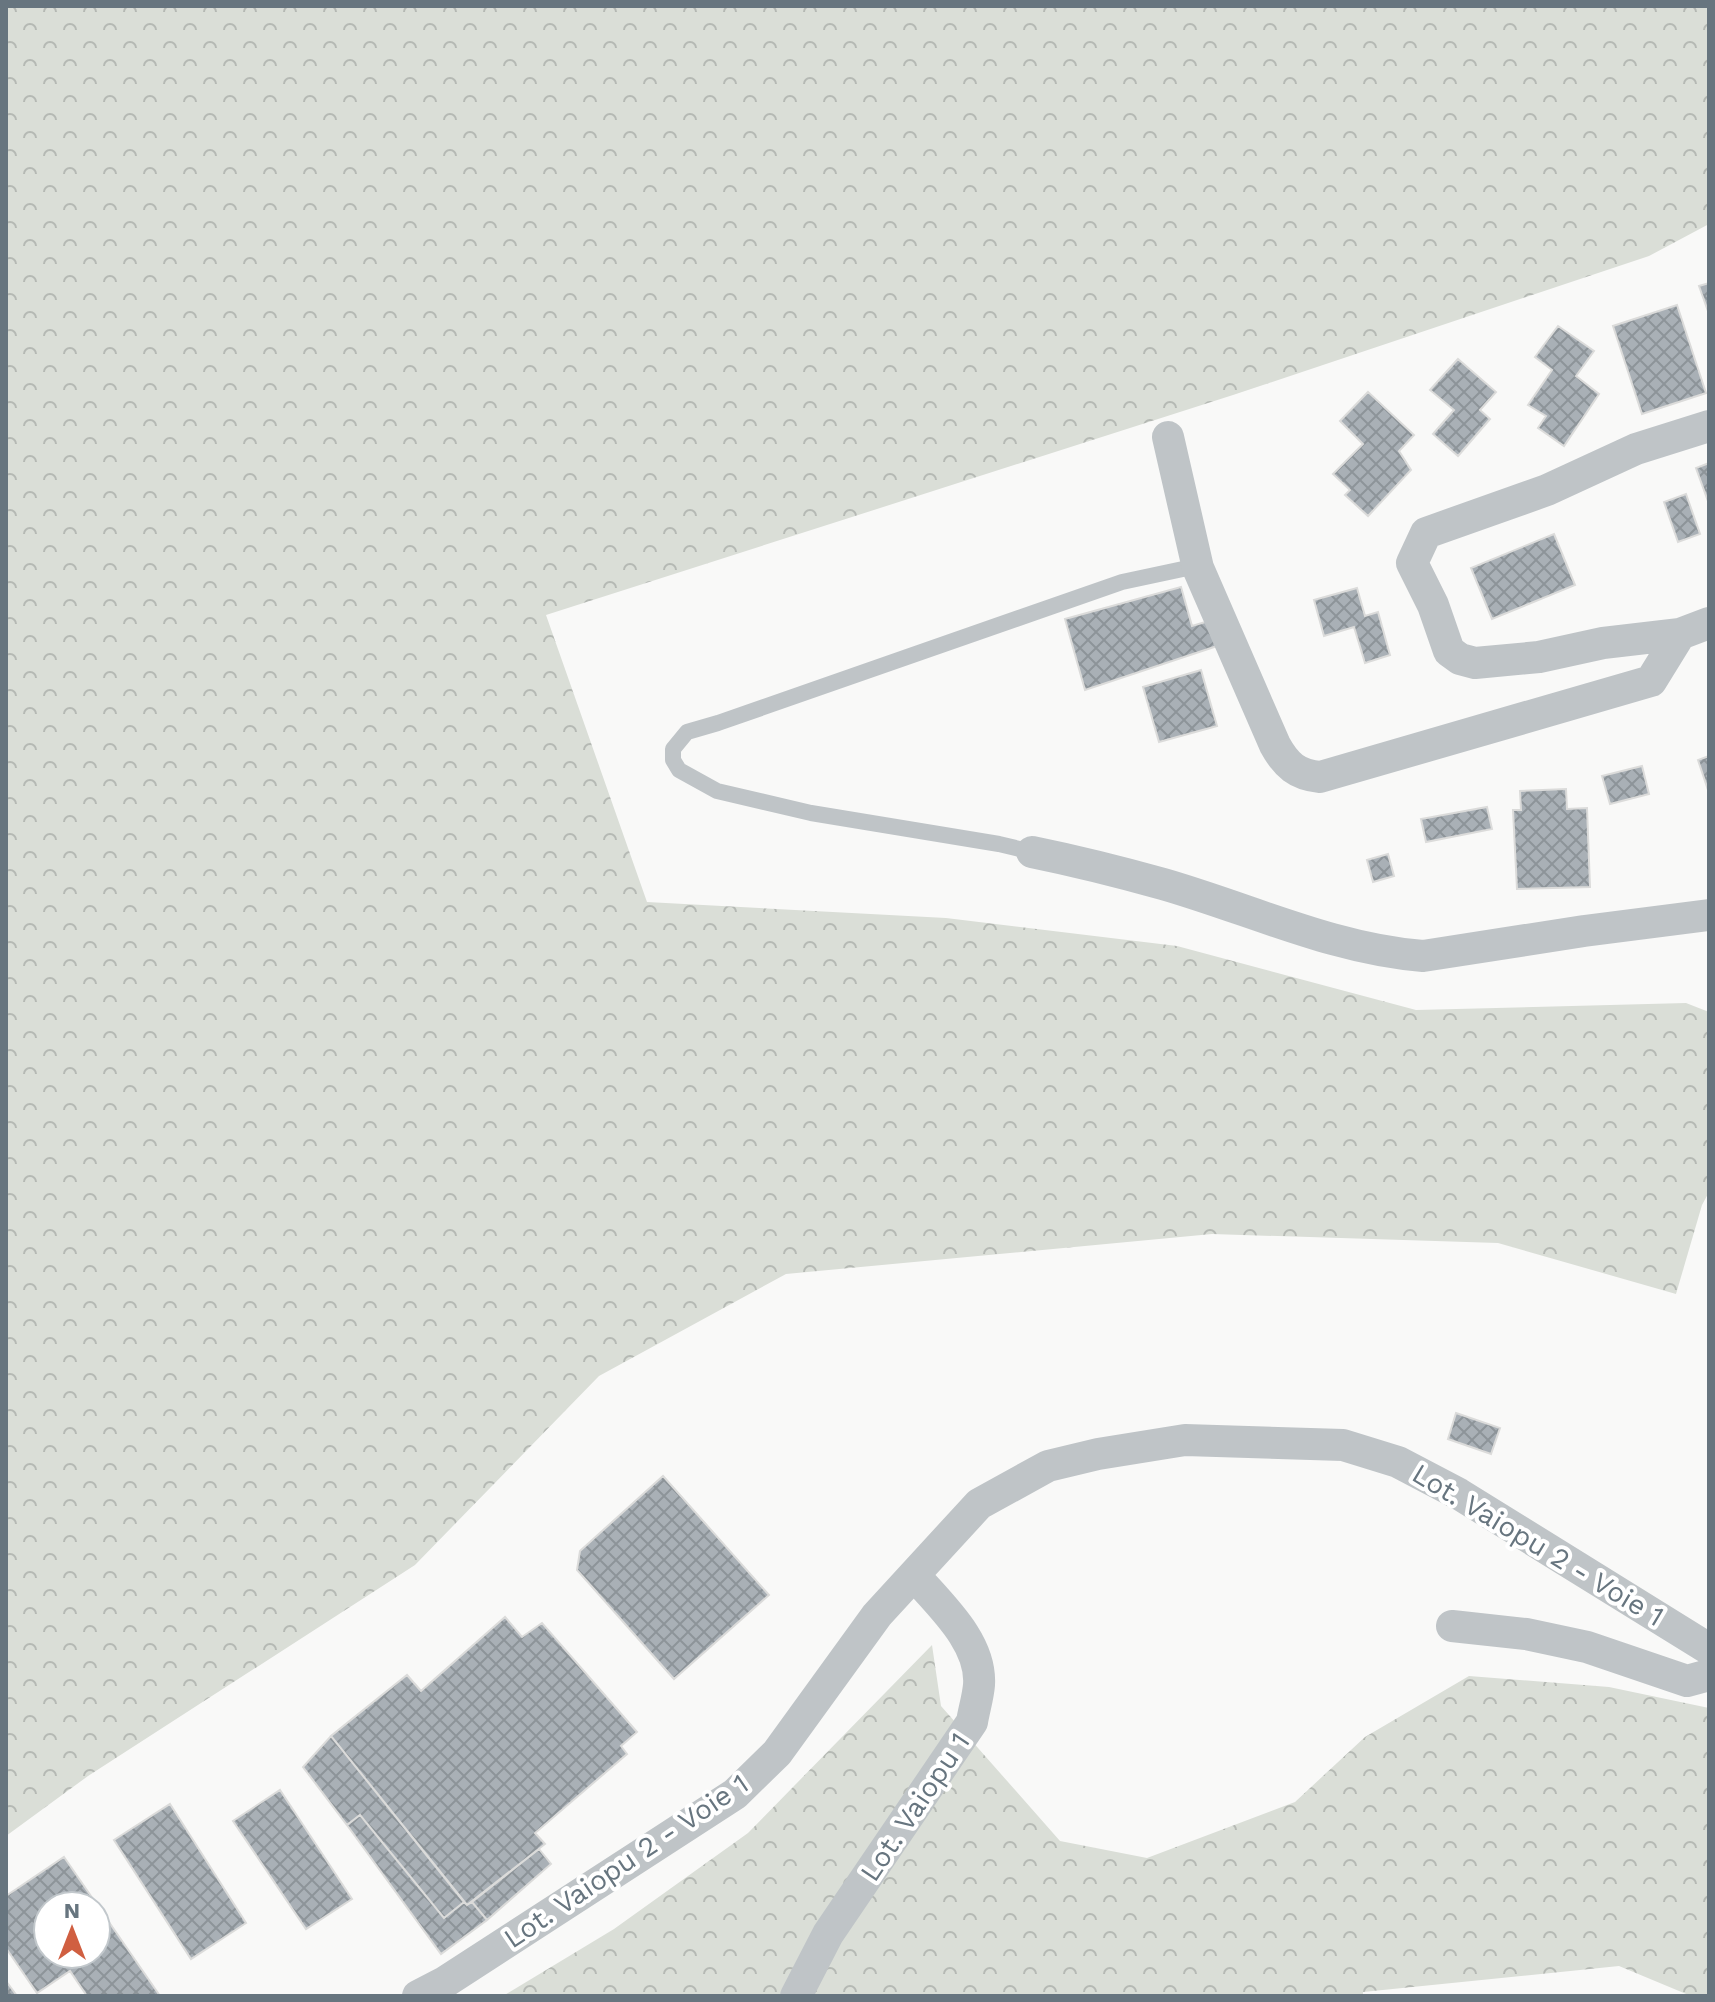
<svg xmlns="http://www.w3.org/2000/svg" width="1715" height="2002" font-family="'Work Sans',sans-serif">
<style>
.forest{fill:url(#forest-crowns)}
.building{fill:url(#building-cross-hatch);stroke:#dbdbda;stroke-width:2;fill-rule:evenodd}
.lines{fill:none;stroke-linecap:round;stroke-linejoin:round}
.service{stroke:#bfc4c7;stroke-width:16}
.minor{stroke:#bfc4c7;stroke-width:32}
.labels{text-anchor:middle;dominant-baseline:central;stroke-width:8;stroke-linejoin:round;paint-order:stroke}
.street-label{font-size:28px;fill:#67757f;stroke:#fff}
</style>
<defs>
<pattern id="forest-crowns" width="20" height="18" patternUnits="userSpaceOnUse" patternTransform="scale(2)"><rect width="20" height="18" fill="#daded7"/><path d="M2 6a3 3 0 1 1 6 0M12 15a3 3 0 1 1 6 0" fill="none" stroke="#b5b9b4"/></pattern>
<pattern id="building-cross-hatch" width="8" height="8" patternUnits="userSpaceOnUse" patternTransform="scale(2)"><rect width="8" height="8" fill="#a9b0b6"/><path d="M0 0l8 8M0 8l8-8" fill="none" stroke="#8d9499"/></pattern>
</defs>
<rect width="100%" height="100%" fill="#f9f9f8"/>
<path class="forest" d="M 6,6 L 1709,6 L 1709,224 L 1649,256 L 1233,395 L 546,615 L 647,902 L 946,918 L 1177,946 L 1416,1010 L 1686,1003 L 1709,1012 L 1709,1192 L 1702,1205 L 1676,1294 L 1498,1243 L 1212,1234 L 786,1274 L 599,1376 L 415,1565 L 88,1776 L 6,1836 Z
M 932,1645 L 941,1706 L 1060,1841 L 1147,1858 L 1295,1802 L 1365,1737 L 1469,1676 L 1609,1687 L 1709,1708 L 1709,1996 L 1691,1996 L 1619,1966 L 1363,1992 L 1363,1996 L 503,1996 L 614,1929 L 748,1833 Z"/>
<path class="building" d="M 1709,283 L 1709,314 L 1699,286 Z
M 1677,305 L 1706,393 L 1642,414 L 1613,326 Z
M 1558,326 L 1594,351 L 1576,376 L 1599,394 L 1564,446 L 1538,428 L 1546,416 L 1528,405 L 1552,370 L 1535,357 Z
M 1458,359 L 1496,392 L 1480,410 L 1490,419 L 1458,456 L 1433,434 L 1454,410 L 1430,390 Z
M 1368,392 L 1414,435 L 1399,451 L 1411,470 L 1368,516 L 1345,495 L 1350,490 L 1333,474 L 1363,444 L 1340,421 Z
M 1709,463 L 1709,504 L 1696,468 Z
M 1686,494 L 1700,534 L 1678,542 L 1664,502 Z
M 1554,534 L 1575,585 L 1492,619 L 1471,568 Z
M 1181,587 L 1192,626 L 1212,620 L 1220,645 L 1085,690 L 1065,619 Z
M 1357,588 L 1365,616 L 1378,612 L 1390,655 L 1365,663 L 1354,627 L 1324,636 L 1314,600 Z
M 1201,670 L 1217,726 L 1159,742 L 1143,687 Z
M 1709,756 L 1709,793 L 1698,760 Z
M 1642,766 L 1649,794 L 1610,804 L 1602,776 Z
M 1566,789 L 1567,809 L 1587,808 L 1590,887 L 1517,889 L 1513,810 L 1521,810 L 1520,791 Z
M 1487,807 L 1492,829 L 1426,842 L 1421,819 Z
M 1388,854 L 1394,876 L 1373,882 L 1367,860 Z
M 1456,1413 L 1500,1428 L 1491,1454 L 1448,1439 Z
M 663,1476 L 769,1595 L 674,1679 L 577,1570 L 580,1551 Z
M 505,1617 L 522,1637 L 542,1623 L 637,1732 L 621,1746 L 627,1754 L 535,1833 L 545,1844 L 467,1905 L 331,1736 L 407,1675 L 421,1691 Z
M 331,1736 L 464,1902 L 444,1918 L 360,1815 L 347,1825 L 303,1767 Z
M 280,1790 L 352,1899 L 306,1929 L 233,1821 Z
M 170,1804 L 246,1923 L 191,1959 L 114,1840 Z
M 360,1815 L 444,1918 L 464,1902 L 467,1905 L 472,1902 L 487,1920 L 441,1954 L 347,1825 Z
M 539,1849 L 551,1864 L 487,1920 L 472,1902 Z
M 64,1857 L 160,1996 L 87,1996 L 70,1971 L 37,1993 L 6,1948 L 6,1896 ZM 48,1906 L 96,1906 L 96,1954 L 48,1954 Z
M 6,1981 L 17,1996 L 6,1996 Z"/>
<g class="lines">
<path class="service" d="M 1032,852 L 999,844 L 811,813 L 717,791 L 679,770 L 673,760 L 673,749 L 687,732 L 718,723 L 1122,582 L 1197,566 L 1198,568"/>
<path class="minor" d="M 1168,437 L 1198,568 L 1275,745 C 1286,765 1297,775 1320,777 L 1651,681 L 1680,634 L 1709,623
M 1680,634 L 1603,643 L 1539,657 L 1475,663 L 1460,659 L 1449,651 L 1433,605 L 1412,563 L 1426,533 L 1547,490 L 1636,449 L 1709,426
M 1032,852 C 1076,861 1120,872 1163,884 C 1250,909 1333,949 1423,956 L 1584,931 L 1709,915
M 1452,1626 L 1526,1634 L 1587,1647 L 1687,1681 L 1709,1675
M 418,1996 L 445,1982 L 735,1794 L 777,1753 L 877,1615 L 979,1504 L 1048,1466 L 1098,1454 L 1185,1440 L 1343,1445 L 1398,1462 L 1459,1494 L 1709,1649
M 796,1996 L 828,1934 L 972,1722 C 974,1710 978,1697 979,1685 C 982,1642 940,1605 914,1575"/>
</g>
<g class="labels">
<g class="street-label">
<text transform="translate(1538 1545) rotate(31)">Lot. Vaiopu 2 - Voie 1</text>
<text transform="translate(915 1807) rotate(-56)">Lot. Vaiopu 1</text>
<text transform="translate(626 1861) rotate(-34)">Lot. Vaiopu 2 - Voie 1</text>
</g>
</g>
<rect width="1715" height="2002" fill="none" stroke="#67757f" stroke-width="16"/>
<g transform="translate(72 1930)"><circle r="38" fill="#ffffff" stroke="#c2c8cc" stroke-width="2"/>
<path d="M0-6L14 30L0 20L-14 30Z" fill="#d05f41"/>
<text y="-12" font-size="22" font-weight="bold" text-anchor="middle" fill="#67757f">N</text>
</g>
</svg>
